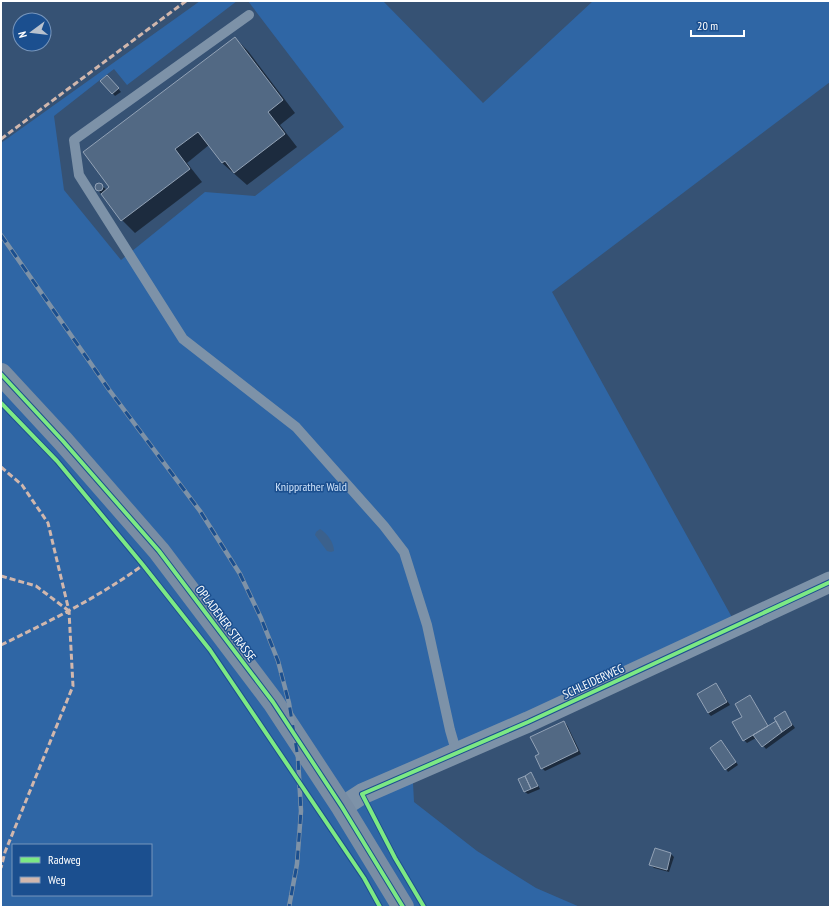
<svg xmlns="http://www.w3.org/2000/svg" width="831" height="908" font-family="'PT Sans Narrow',sans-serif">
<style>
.green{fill:#2f66a5;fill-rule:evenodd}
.water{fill:#3b618d}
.shadow{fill:#0007}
.building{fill:#526984;stroke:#92a2b6}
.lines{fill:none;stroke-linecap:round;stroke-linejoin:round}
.lane{stroke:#7d92a8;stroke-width:10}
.street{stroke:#7d92a8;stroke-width:21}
.secondary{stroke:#798da4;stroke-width:22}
.rail-casing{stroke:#7e92a7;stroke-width:4.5}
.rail{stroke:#1b4f8f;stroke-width:3;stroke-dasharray:9;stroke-linecap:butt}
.quiet{stroke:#d1b7ad;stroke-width:3;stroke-dasharray:6 3;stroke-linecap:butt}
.cycleway-casing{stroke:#1b4f8f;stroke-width:6}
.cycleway{stroke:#7ce984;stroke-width:4}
.labels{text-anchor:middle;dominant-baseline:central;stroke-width:3;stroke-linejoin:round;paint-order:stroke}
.park-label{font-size:12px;fill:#cfe3fa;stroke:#1b4f8f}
.street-label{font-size:12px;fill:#fff;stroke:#1b4f8f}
</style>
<rect width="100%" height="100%" fill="#365274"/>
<path class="green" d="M 200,1 L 237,1 L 127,85 L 114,69 L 54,116 L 64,190 L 121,260 L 205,192 L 255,196 L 344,127 L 248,1 L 383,1 L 483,103 L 593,1 L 830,1 L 830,82 L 552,292 L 734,621 L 412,764 L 414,802 L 477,851 L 536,888 L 580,907 L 1,907 L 1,143 ZM 13,845 L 151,845 L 151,895 L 13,895 Z"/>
<path class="water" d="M 320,529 C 327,533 334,543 334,551 L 331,552 L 327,551 L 315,535 L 316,532 Z"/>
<path class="shadow" d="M 235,38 L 248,51 L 295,113 L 280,125 L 297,147 L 247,185 L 222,163 L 209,145 L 187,163 L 202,182 L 135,233 L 122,220 L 97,189 L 96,186 L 97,184 L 101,185 L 107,190 Z
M 110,79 L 121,92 L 115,96 L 102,81 Z
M 716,684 L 730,705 L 711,716 L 708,713 Z
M 750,696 L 769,727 L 777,722 L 785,713 L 795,728 L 766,749 L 756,738 L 747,743 L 744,740 L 743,717 Z
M 564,722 L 567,725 L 581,754 L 545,771 L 542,768 L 540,755 Z
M 724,744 L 738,765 L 728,772 L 726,769 Z
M 531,774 L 534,777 L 540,789 L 528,794 L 525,792 Z
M 655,849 L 671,854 L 674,857 L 669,872 L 654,868 L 651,865 Z"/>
<path class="building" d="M 235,37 L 283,100 L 268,112 L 285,134 L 234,173 L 225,161 L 222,163 L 198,132 L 175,149 L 190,169 L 121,221 L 101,194 L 109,187 L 83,152 Z
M 107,75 L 119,88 L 112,94 L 100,81 Z
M95 187a4 4 0 1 1 8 0a4 4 0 1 1-8 0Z
M 716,683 L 727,702 L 708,713 L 697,694 Z
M 750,695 L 768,726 L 743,741 L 732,722 L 742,717 L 735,704 Z
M 785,711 L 792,725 L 782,732 L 774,718 Z
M 564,721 L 578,751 L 541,769 L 535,756 L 539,754 L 530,737 Z
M 776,721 L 782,732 L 762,747 L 753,735 Z
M 721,740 L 736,762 L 725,770 L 710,748 Z
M 531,772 L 538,786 L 531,789 L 525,776 Z
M 525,776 L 531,789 L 524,792 L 518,779 Z
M 655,848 L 671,853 L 667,870 L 649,865 Z"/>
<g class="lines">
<path class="lane" d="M 249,15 L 74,140 L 79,175 L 183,339 L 296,427 L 384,526 L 404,552 L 427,625 L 450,730 L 457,754"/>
<path class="street" d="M 342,807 L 362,794 L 528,722 L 830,582"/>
<path class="secondary" d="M 1,374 L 63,441 L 159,551 L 273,702 L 342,807 L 403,907"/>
<g class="rail-casing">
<path id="rail" d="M 1,235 L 110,391 L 200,511 L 240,574 L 261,618 L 278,661 L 289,703 L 298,758 L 301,811 L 297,864 L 289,907"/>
</g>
<use href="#rail" class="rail"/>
<path class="quiet" d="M 1,139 L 186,1
M 1,467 L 22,485 L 48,523 L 69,611 L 73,686 L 5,852 L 1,868
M 1,576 L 36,586 L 69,611
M 1,645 C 50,621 99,597 143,565"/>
<g class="cycleway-casing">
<path id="cycleway" d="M 1,374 L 63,441 L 159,551 L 273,702 L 342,807 L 403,907
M 1,403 L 57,461 L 143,565 L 210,650 L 364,878 L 380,907
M 424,907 L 395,858 L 362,794 L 528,722 L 830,582"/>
</g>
<use href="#cycleway" class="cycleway"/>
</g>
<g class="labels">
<g class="park-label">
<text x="311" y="486">Knipprather Wald</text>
</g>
<g class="street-label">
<text transform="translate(226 623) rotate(53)">OPLADENER STRASSE</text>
<text transform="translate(593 681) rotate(-25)">SCHLEIDERWEG</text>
</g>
</g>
<rect width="831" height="908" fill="none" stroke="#ffffff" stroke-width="4"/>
<rect x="12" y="844" width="140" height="52" fill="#1b4f8f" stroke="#7695bc"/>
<rect x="20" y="857" width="20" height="6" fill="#7ce984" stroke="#7695bc"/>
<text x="48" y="864" font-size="12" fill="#ffffff">Radweg</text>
<rect x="20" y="877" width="20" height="6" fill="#d1b7ad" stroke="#7695bc"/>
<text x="48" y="884" font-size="12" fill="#ffffff">Weg</text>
<g transform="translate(32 32) rotate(255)"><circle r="19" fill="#1b4f8f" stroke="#7695bc"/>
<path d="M0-3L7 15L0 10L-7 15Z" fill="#b9c2ce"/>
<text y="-6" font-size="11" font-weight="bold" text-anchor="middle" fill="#ffffff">N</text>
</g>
<path d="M691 30v6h53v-6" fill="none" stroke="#ffffff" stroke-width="2"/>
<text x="697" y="30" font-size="12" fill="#ffffff" stroke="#1b4f8f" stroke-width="3" paint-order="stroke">20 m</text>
</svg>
